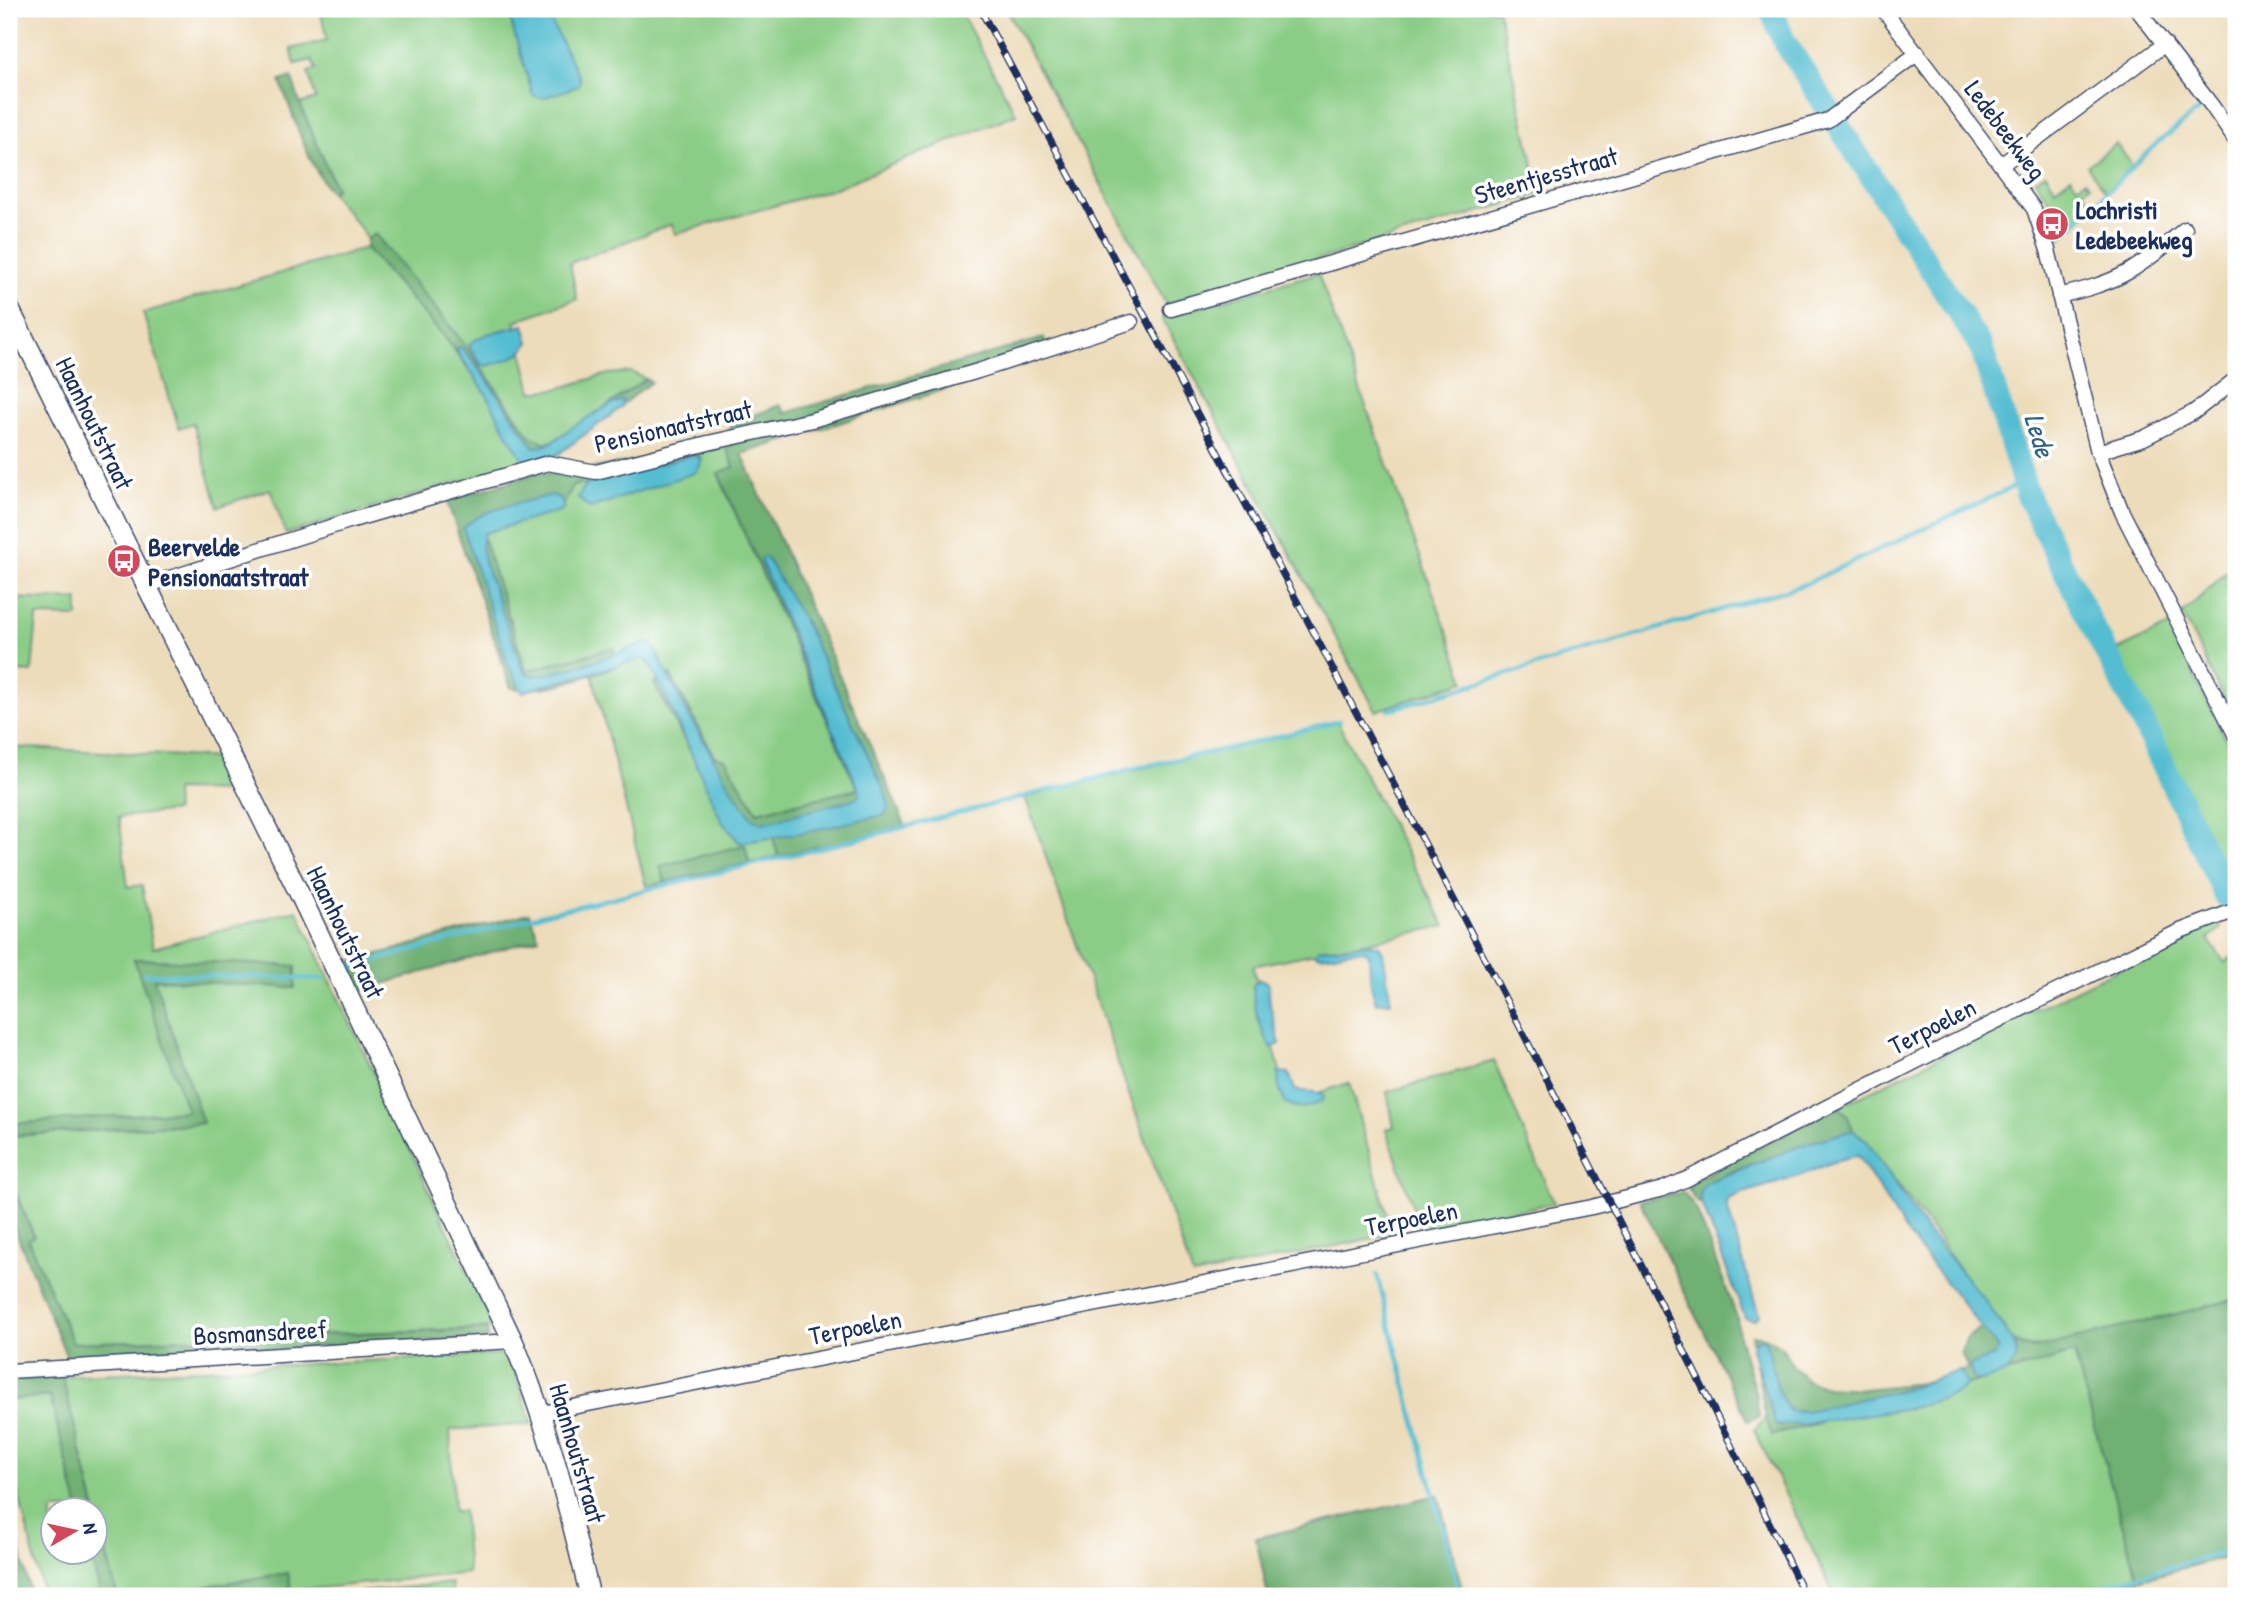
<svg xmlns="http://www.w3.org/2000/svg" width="2245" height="1605" font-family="'Patrick Hand',sans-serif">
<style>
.green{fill:#8bcd86;stroke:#537e72;stroke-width:2}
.forest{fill:#70b073;stroke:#467068;stroke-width:2}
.water{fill:#55bdd1;stroke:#387698;stroke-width:2}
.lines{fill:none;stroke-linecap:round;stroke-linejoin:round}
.stream{stroke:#55bdd1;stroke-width:4.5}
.river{stroke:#55bdd1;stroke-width:24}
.street-casing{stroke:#3a496c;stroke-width:17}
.secondary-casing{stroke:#3a496c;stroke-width:22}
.street{stroke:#fff;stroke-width:14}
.secondary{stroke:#fff;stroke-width:19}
.rail-casing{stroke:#1b2f5e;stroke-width:7}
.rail{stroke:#fff;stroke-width:4.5;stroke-dasharray:13;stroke-linecap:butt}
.labels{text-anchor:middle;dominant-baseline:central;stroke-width:7;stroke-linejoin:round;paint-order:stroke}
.street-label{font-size:26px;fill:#1b2f5e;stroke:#fff}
.poi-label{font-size:26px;font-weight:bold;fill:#1b2f5e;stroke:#fff;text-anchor:start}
.water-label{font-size:28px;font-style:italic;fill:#2f6186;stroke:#fff}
</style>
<rect width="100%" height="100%" fill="#fff"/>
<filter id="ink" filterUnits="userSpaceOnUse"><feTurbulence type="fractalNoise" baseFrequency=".0143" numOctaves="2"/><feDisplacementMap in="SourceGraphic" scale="14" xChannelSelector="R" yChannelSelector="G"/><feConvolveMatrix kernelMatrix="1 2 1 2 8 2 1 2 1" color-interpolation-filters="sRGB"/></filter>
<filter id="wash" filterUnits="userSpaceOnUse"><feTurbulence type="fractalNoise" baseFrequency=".00686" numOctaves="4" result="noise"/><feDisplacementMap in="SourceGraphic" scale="28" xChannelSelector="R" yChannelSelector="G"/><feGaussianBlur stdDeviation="1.57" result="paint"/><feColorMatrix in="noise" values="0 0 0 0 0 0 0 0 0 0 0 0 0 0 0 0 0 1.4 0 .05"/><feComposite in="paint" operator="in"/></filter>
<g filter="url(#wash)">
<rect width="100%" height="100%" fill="#eddcba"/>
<path class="green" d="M 320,9 L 959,9 L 1016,114 L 833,189 L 675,234 L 672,224 L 570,263 L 577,299 L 515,321 L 532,392 L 557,389 L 608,374 L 631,372 L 646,379 L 575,428 L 563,439 L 546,443 L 531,437 L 462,341 L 375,235 L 367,240 L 362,230 L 331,193 L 336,189 L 300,104 L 316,99 L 308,72 L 316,70 L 312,60 L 295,64 L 291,49 L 327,40 Z
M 1006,9 L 1498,9 L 1540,194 L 1166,304 Z
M 2116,144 L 2133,166 L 2106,192 L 2087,166 Z
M 2046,173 L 2055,189 L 2071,177 L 2077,186 L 2085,180 L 2090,185 L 2083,191 L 2093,204 L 2069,229 L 2035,180 Z
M 366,248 L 446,339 L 501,412 L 528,461 L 286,534 L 270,489 L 218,507 L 193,423 L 179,428 L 143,313 Z
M 1318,273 L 1465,681 L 1376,711 L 1162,318 Z
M 726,447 L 735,467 L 718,474 L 858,790 L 757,812 L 725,759 L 714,756 L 670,674 L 654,683 L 734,833 L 771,828 L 778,856 L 749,863 L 745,846 L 660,867 L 665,882 L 646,886 L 592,674 L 619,665 L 613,648 L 526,671 L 478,525 L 564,503 L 572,487 L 581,483 L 600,487 L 700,461 L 698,451 Z
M 2236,563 L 2236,722 L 2182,614 Z
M 9,598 L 78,600 L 78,617 L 37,616 L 32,672 L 9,671 Z
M 2169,626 L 2236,759 L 2236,889 L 2233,888 L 2113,652 Z
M 1337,721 L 1445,926 L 1253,966 L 1288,1102 L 1349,1083 L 1393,1234 L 1193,1276 L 1025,797 Z
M 9,747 L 221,758 L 236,791 L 175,790 L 176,811 L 119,817 L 128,887 L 142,885 L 153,948 L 297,910 L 494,1328 L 72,1343 L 28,1240 L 34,1236 L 9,1178 L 9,1136 L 202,1123 L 154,979 L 294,988 L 296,966 L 135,959 L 187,1111 L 9,1124 Z
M 2216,921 L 2221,928 L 2208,939 L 2225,963 L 2236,953 L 2236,1299 L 2054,1345 C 2031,1350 2022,1349 2004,1333 L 1927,1223 L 1874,1153 L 1855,1137 L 1838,1107 Z
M 1494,1061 L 1554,1203 L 1421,1230 L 1386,1129 L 1394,1127 L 1387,1092 Z
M 2075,1353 L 2138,1580 L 2077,1596 L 1835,1596 L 1754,1430 L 1764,1419 L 1766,1418 L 1772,1435 L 1974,1382 Z
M 507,1354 L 512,1364 L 532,1424 L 450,1430 L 454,1511 L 463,1511 L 468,1573 L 291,1591 L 288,1573 L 147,1596 L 117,1596 L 62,1376 Z
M 50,1396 L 79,1510 L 52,1510 L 52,1552 L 90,1553 L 101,1596 L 44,1596 L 9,1457 L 9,1400 Z
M 451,1583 L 453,1596 L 319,1596 Z"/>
<path class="forest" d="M 292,77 L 300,104 L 336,189 L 331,193 C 306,161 295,119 280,81 Z
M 375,234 L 462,341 L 531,437 L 546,443 L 563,439 L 575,428 L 646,379 L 651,382 L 585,433 L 528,461 L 501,412 L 446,339 L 366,248 L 367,240 Z
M 1044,338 L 1049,356 L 742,454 L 906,827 L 778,856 L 771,828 L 735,833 L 654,683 L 670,674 L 714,756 L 725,759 L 757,812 L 858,789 L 718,473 L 734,467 L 726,447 L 735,444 L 729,425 L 780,405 L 786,413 Z
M 698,451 L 700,461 L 600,487 L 580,483 L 572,487 L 565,502 L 479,525 L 526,671 L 613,648 L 619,665 C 584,677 549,693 511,688 L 447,501 L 537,473 L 562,473 Z
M 745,845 L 749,863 L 665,882 L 660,866 Z
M 529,913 L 539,938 L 359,991 L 346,963 Z
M 134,959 L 296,966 L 295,988 L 154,979 L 203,1123 L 9,1136 L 9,1124 L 187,1111 Z
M 1838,1107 L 1847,1114 L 1855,1137 C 1818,1146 1724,1164 1700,1191 L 1703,1201 L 1699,1203 L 1694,1199 L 1688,1188 L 1692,1181 Z
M 9,1178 L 34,1236 L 28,1240 L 73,1343 L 487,1329 L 488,1338 L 68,1360 L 9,1215 Z
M 1683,1192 L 1696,1209 L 1737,1317 L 1739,1337 L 1756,1395 L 1759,1416 L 1748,1421 L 1640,1201 Z
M 2236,1299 L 2236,1554 L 2138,1580 L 2074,1353 L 1974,1382 L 1772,1435 L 1766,1418 L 1751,1335 L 1765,1337 L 1781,1346 L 1793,1366 L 1808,1381 L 1827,1387 L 1864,1389 L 1921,1383 L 1968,1369 L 1961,1352 L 1967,1338 L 1979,1329 L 1996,1329 L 2016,1344 L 2034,1349 Z
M 62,1376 L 117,1596 L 101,1596 L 90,1553 L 94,1552 L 94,1510 L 79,1510 L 50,1396 L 9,1400 L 9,1380 Z
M 1438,1495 L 1464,1596 L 1268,1596 L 1256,1538 Z
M 19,1546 L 31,1596 L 9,1596 L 9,1547 Z
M 288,1573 L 292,1596 L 147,1596 Z"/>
<path class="water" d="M 511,9 L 545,9 L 580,79 L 578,86 L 543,98 L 533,96 L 509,15 Z
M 524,325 L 529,342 C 522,358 502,361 486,366 L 481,364 L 469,345 C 481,332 507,330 524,325 Z
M 456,347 L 462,348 L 481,371 L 534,447 C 550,448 561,434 573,427 C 589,417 606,405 623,400 L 622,407 L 557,455 L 530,462 L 524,461 L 509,437 L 487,395 L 457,351 Z
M 693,455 L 702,459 L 699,468 L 694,473 L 590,508 L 578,498 L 584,487 L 594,481 Z
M 552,495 L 560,498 L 564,507 L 560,511 L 484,533 L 481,546 L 484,561 L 522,667 L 528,675 C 551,679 620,652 646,643 L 653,645 L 681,701 L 730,787 L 753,819 L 762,823 L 855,799 L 860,793 L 761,562 L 761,558 L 766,557 L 803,619 L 884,789 L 889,805 L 885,815 L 800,833 L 740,843 L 722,822 L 663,690 L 649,663 L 644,658 L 522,692 L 508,664 L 463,528 C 486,507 522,503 552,495 Z
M 1371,944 L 1379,945 L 1383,952 L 1391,1002 L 1376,1003 L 1371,985 L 1369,956 L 1367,951 C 1347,947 1330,959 1316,955 L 1318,949 Z
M 1260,979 L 1268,983 L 1270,1005 L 1280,1044 L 1271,1048 C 1260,1027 1253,1009 1253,985 Z
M 1278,1072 L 1289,1073 L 1295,1090 L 1314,1092 L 1324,1095 L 1323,1100 C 1308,1109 1300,1110 1284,1102 L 1279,1087 Z
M 1853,1130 L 1866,1140 L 1929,1234 L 1984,1299 L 2013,1341 L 2017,1354 L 2015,1362 L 2007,1372 L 1983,1381 L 1974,1379 L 1970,1368 L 1971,1365 L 1994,1356 L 1998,1350 L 1996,1346 L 1909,1236 L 1858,1156 C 1838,1157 1810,1173 1790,1179 C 1769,1186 1748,1190 1728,1199 L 1727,1206 L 1759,1316 L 1754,1320 L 1745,1318 L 1701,1201 C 1699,1192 1701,1186 1710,1181 L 1805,1144 Z
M 1764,1339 C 1774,1362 1773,1391 1790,1411 L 1806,1411 L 1888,1393 L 1916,1386 L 1958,1371 L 1962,1373 L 1967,1385 L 1958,1393 L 1916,1407 L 1804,1424 L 1776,1425 L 1752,1349 L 1754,1341 Z"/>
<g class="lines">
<path class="stream" d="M 2060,238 L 2155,145 L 2200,109
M 1389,710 L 1803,585 L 2024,482
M 351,967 L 541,915 L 826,847 L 1144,766 L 1232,748 L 1339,721
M 144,974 L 324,979
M 1377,1275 L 1460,1596
M 2067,1596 L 2236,1549"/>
<path class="river" d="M 1771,9 L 1784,41 L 1981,347 L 2029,499 L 2080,602 L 2148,733 L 2226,896"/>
</g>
</g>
<g filter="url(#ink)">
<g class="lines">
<g class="street-casing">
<path id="street" d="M 1883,9 L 2034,209 L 2048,250 L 2098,452 L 2122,512 L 2236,736
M 2137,9 L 2212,106 L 2236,141
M 2001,165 L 2165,44
M 2059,296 C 2083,290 2107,284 2128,272 C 2149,260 2167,244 2185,229
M 1171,309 L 1828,120 L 1918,53
M 2098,452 L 2144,438 L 2194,412 L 2236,379
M 145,586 L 349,521 L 548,463 L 596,472 L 708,443 L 812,420 L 978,371 L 1131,322
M 9,1371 L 513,1341
M 542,1413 L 1592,1207 L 1663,1189 L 1687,1179 L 1952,1043 L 2180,931 L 2236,910"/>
</g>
<g class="secondary-casing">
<path id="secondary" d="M 9,308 L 302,899 L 513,1341 C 548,1424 569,1509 590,1596"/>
</g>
<use href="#street" class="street"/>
<use href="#secondary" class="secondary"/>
<g class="rail-casing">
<path id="rail" d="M 980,9 C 1263,534 1545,1060 1805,1596"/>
</g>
<use href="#rail" class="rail"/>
</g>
</g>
<defs>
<g id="bus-disc" transform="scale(1.75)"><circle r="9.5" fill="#d1495b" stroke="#fff"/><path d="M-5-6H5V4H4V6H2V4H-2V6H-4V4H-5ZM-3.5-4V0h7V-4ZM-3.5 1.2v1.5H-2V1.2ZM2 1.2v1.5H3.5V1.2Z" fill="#fff"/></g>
</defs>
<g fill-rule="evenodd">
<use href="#bus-disc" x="2052" y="224"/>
<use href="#bus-disc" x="124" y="561"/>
</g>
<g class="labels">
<g class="street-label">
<text transform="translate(2006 130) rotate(53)">Ledebeekweg</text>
<text transform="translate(1546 175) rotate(-16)">Steentjesstraat</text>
<text transform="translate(95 423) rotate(64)">Haanhoutstraat</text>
<text transform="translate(673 426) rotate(-13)">Pensionaatstraat</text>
<text transform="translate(346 932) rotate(64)">Haanhoutstraat</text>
<text transform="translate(1932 1026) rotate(-27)">Terpoelen</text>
<text transform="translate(1411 1218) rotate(-11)">Terpoelen</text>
<text transform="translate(855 1327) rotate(-11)">Terpoelen</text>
<text transform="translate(260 1332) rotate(-3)">Bosmansdreef</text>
<text transform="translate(578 1453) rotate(74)">Haanhoutstraat</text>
</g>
<g class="poi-label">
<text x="2076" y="209">Lochristi<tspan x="2076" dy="30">Ledebeekweg</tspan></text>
<text x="148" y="546">Beervelde<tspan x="148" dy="30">Pensionaatstraat</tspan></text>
</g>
<g class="water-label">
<text transform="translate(2040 435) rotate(73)">Lede</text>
</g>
</g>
<rect width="2245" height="1605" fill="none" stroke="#fff" stroke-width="35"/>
<g transform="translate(74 1531) rotate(81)"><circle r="33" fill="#ffffff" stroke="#a4acbf" stroke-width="2"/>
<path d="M0-5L12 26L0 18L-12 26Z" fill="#d1495b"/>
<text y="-10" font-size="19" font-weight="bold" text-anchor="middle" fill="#1b2f5e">N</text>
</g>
</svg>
